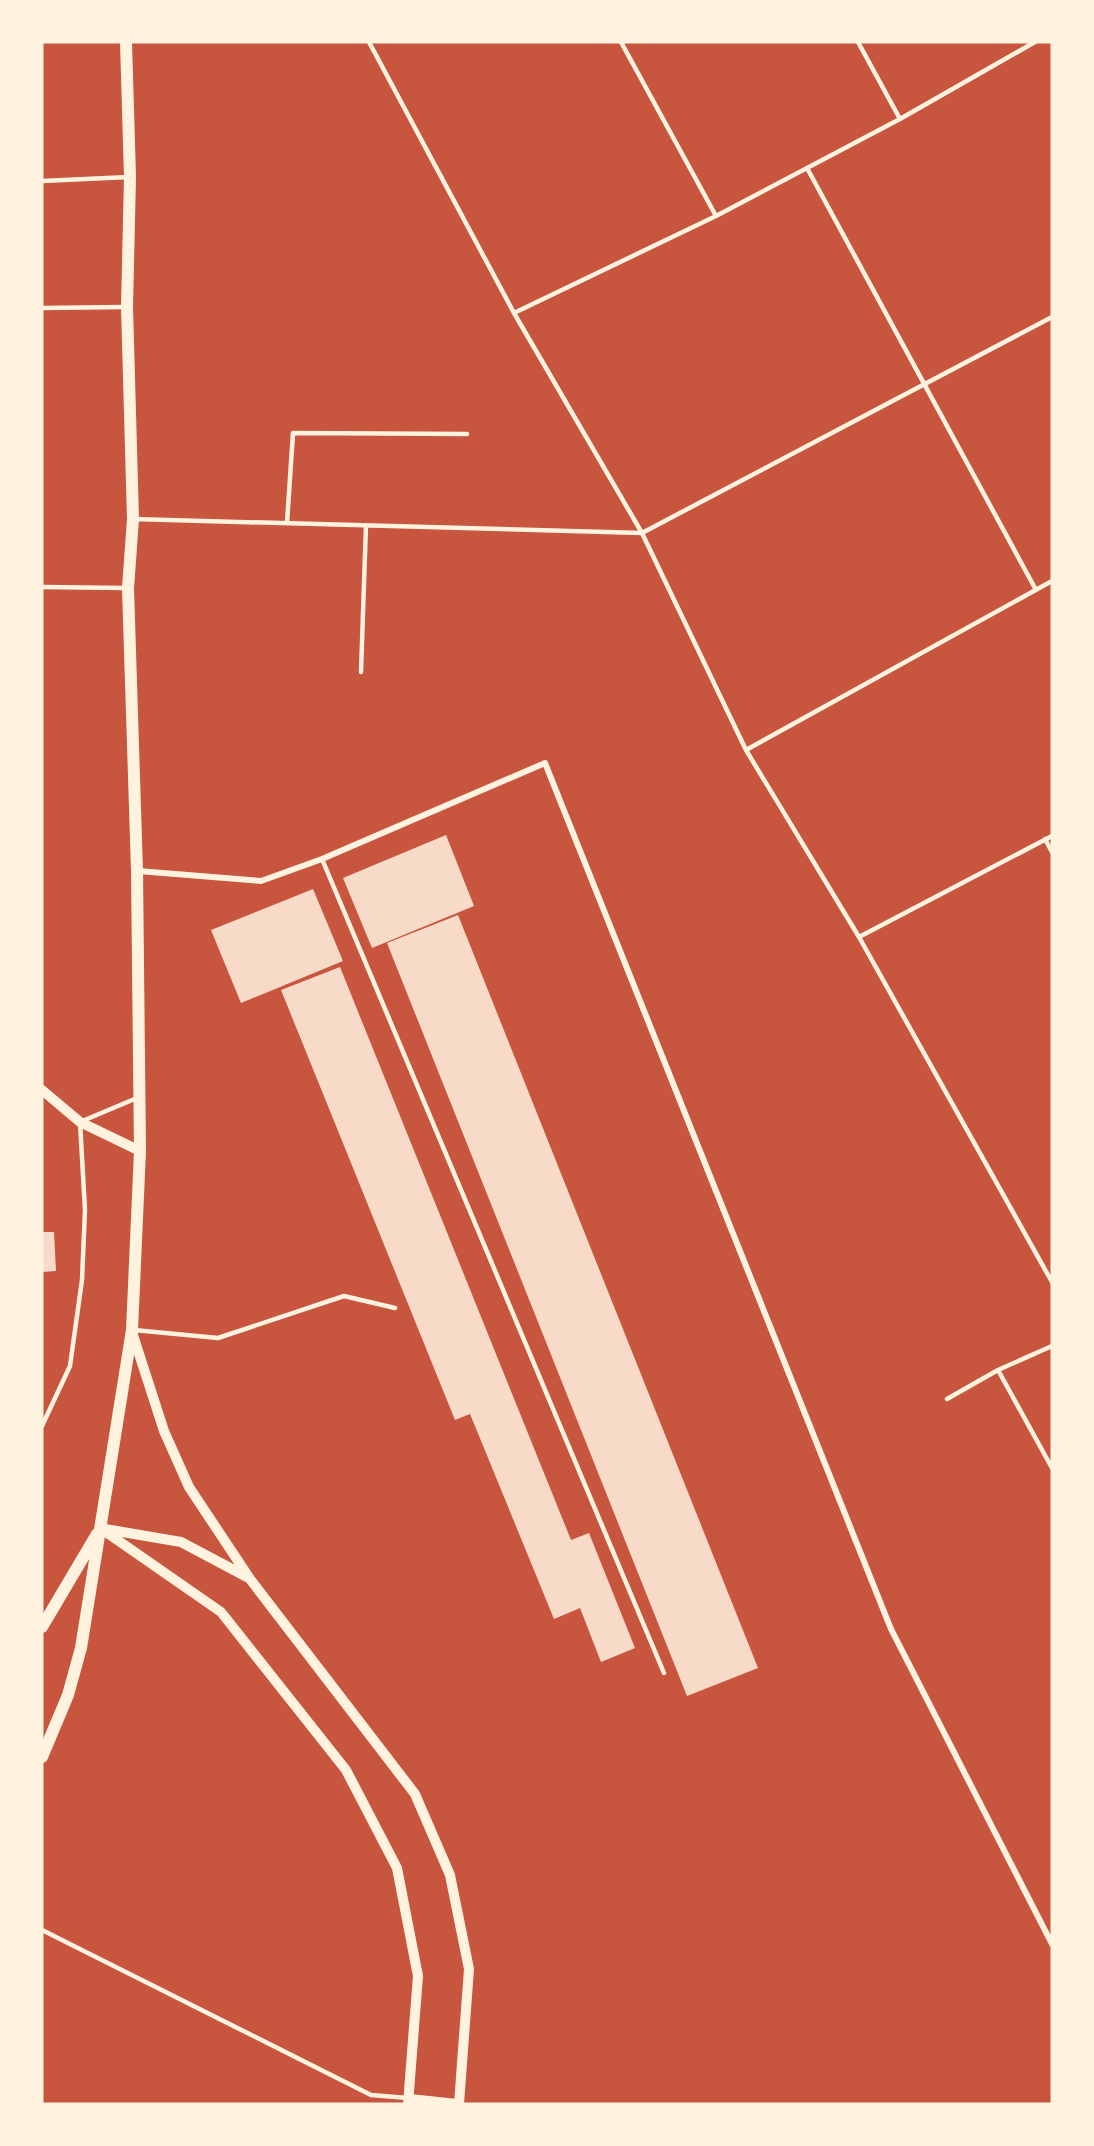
<svg xmlns="http://www.w3.org/2000/svg" width="1094" height="2146" font-family="Lato,sans-serif">
<style>
.building{fill:#f7dbc8}
.lines{fill:none;stroke-linecap:round;stroke-linejoin:round}
.service{stroke:#fff3e0;stroke-width:4.5}
.minor{stroke:#fff3e0;stroke-width:6}
.tertiary{stroke:#fff3e0;stroke-width:10}
.secondary{stroke:#fff3e0;stroke-width:12}
</style>
<rect width="100%" height="100%" fill="#c8553d"/>
<path class="building" d="M 446,835 L 474,906 L 372,948 L 343,878 Z
M 313,889 L 343,961 L 241,1003 L 211,930 Z
M 458,915 L 758,1668 L 687,1696 L 387,943 Z
M 340,967 L 571,1540 L 589,1533 L 635,1648 L 601,1662 L 580,1608 L 554,1619 L 470,1414 L 455,1420 L 281,990 Z
M 42,1232 L 54,1232 L 56,1271 L 42,1272 Z"/>
<g class="lines">
<path class="service" d="M 369,42 L 514,313 L 642,533 L 746,750 L 859,937 L 1052,1282
M 621,42 L 716,216
M 858,42 L 900,119
M 807,168 L 1036,590
M 42,181 L 129,177
M 42,308 L 125,307
M 514,313 L 716,216 L 900,119 L 1035,42
M 133,519 L 642,533 L 1052,317
M 287,523 L 293,433 L 467,434
M 42,587 L 126,588
M 361,672 L 366,525
M 746,750 L 1052,581
M 1045,839 L 1052,852
M 322,859 L 664,1673
M 859,937 L 1052,836
M 134,1330 L 218,1338 L 344,1296 L 395,1308
M 1052,1346 L 998,1370 L 1052,1468
M 947,1399 L 998,1370
M 42,1426 L 70,1366 L 82,1280 L 85,1210 L 80,1122 L 137,1098
M 42,1930 L 371,2095 L 408,2098"/>
<path class="minor" d="M 138,871 L 261,881 L 322,859 L 545,763 L 891,1629 L 1052,1944"/>
<path class="tertiary" d="M 42,1090 L 80,1122 L 140,1151
M 132,1332 L 164,1431 L 189,1487 L 250,1579 L 415,1794 L 450,1875 L 469,1969 L 459,2104
M 100,1528 L 221,1612 L 346,1770 L 397,1868 L 418,1976 L 408,2104
M 105,1529 L 181,1542 L 247,1577
M 410,2099 L 457,2104"/>
<path class="secondary" d="M 42,1627 L 97,1534
M 42,1757 L 68,1695 L 81,1648 L 132,1330 L 140,1151 L 137,871 L 128,588 L 133,519 L 127,307 L 130,177 L 126,42"/>
</g>
<rect width="1094" height="2146" fill="none" stroke="#fff3e0" stroke-width="87"/>
</svg>
